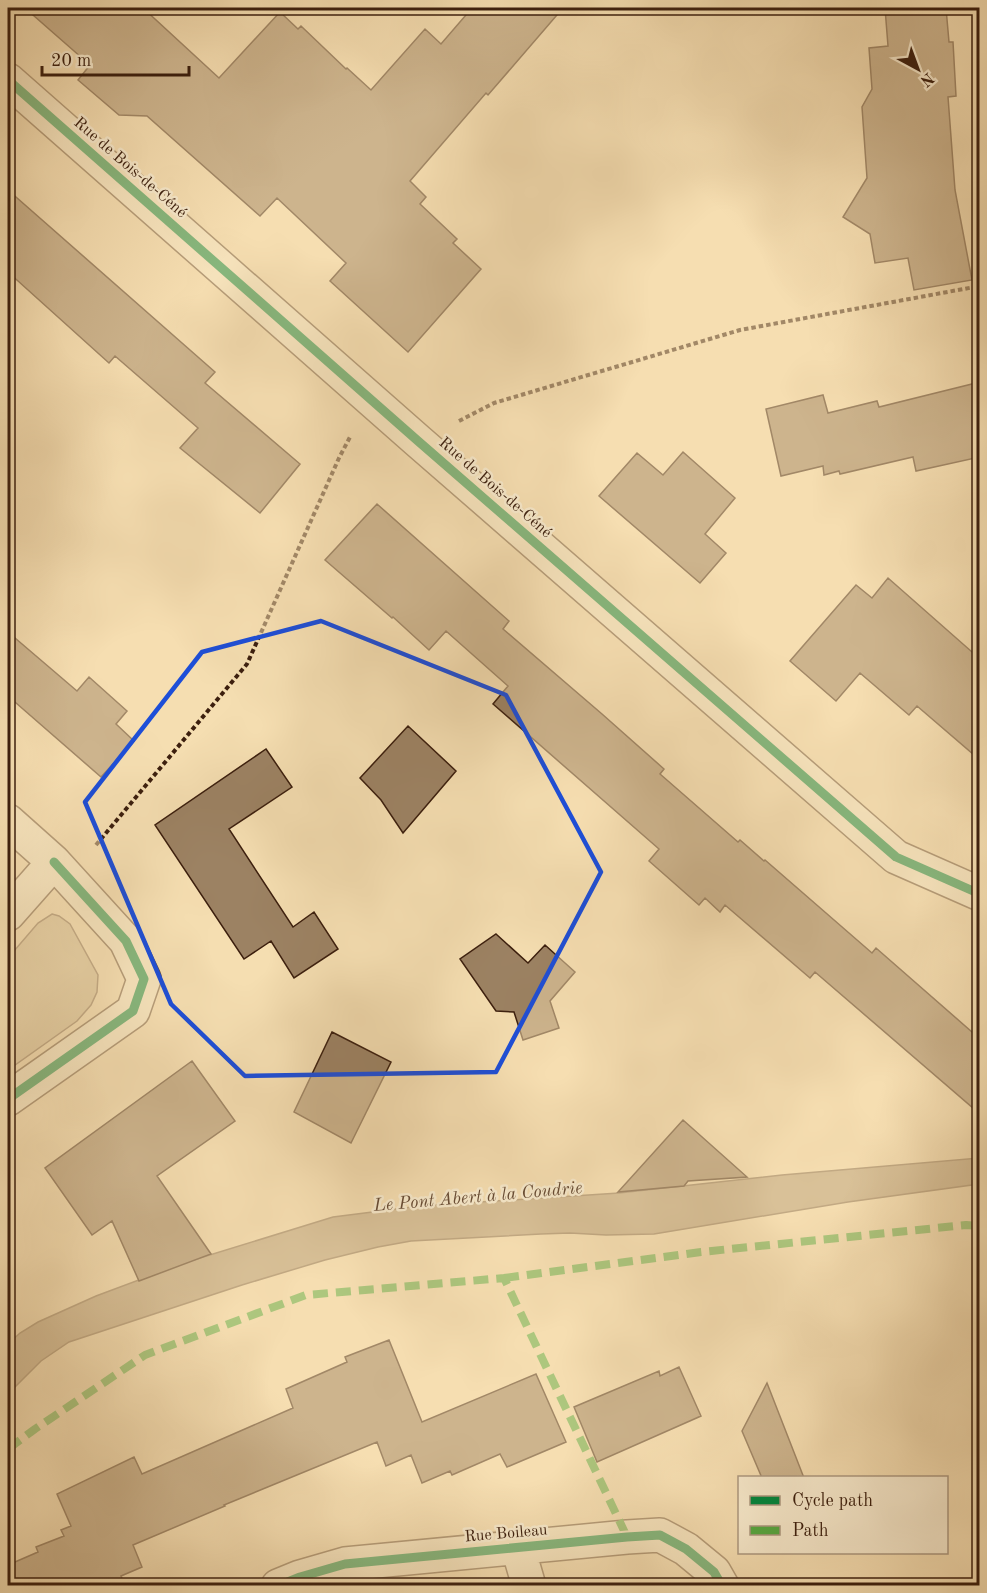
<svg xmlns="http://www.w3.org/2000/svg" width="987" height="1593" font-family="'Old Standard TT',serif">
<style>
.green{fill:#d6be95;stroke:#896e52;stroke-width:1.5}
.water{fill:#b69d7a;stroke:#856b4f;stroke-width:1.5}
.building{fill:#9c8263;stroke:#3c1f0e;stroke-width:1.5}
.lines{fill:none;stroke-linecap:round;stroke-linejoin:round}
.minor-casing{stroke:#6a4f37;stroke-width:36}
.path{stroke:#3c1f0e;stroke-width:4;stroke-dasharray:4.5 3;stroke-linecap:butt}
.minor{stroke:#f8eacc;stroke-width:33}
.quiet{stroke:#55aa41;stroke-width:8;stroke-dasharray:15 8;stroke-linecap:butt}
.cycleway-casing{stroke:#f8eacc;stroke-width:13}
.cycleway{stroke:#00873e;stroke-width:9}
.marked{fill:none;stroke:#1d4ed8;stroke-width:4.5;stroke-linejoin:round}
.labels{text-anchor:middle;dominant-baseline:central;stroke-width:5;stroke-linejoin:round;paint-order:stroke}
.street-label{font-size:16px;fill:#3c1f0e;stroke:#f8eacc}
.water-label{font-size:18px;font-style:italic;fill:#674b34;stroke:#f8eacc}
</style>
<rect width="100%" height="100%" fill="#f5deb1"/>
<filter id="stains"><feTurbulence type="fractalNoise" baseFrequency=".00333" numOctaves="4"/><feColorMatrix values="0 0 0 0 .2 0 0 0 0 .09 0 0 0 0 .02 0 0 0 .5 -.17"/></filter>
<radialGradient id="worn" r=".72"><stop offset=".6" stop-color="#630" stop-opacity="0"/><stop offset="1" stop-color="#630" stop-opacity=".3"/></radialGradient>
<path class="green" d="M 52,914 L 59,916 L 70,924 L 98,975 L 97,992 L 91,1005 L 77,1021 L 8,1070 L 8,958 L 38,923 Z"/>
<path class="water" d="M 979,1158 L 979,1184 L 848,1202 L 654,1234 L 606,1235 L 570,1233 L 541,1234 L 411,1241 L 378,1247 L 325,1260 L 242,1285 L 69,1342 L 41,1361 L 8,1394 L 8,1344 L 20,1333 L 38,1322 L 96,1296 L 187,1262 L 333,1217 L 420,1206 L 619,1193 L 782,1175 Z"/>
<path class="building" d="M 25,8 L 143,8 L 219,78 L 280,12 L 298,29 L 301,26 L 346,69 L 347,68 L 371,90 L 425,29 L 441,44 L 472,8 L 563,8 L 488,95 L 486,93 L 410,181 L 426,197 L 420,204 L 457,239 L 453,243 L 481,269 L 408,352 L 330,281 L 346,263 L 277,198 L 260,216 L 147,116 L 119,115 L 78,80 L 90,65 Z
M 885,8 L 946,8 L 949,42 L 953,42 L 956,96 L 948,97 L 955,190 L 972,280 L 914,290 L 908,258 L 875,263 L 870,234 L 843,217 L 867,178 L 862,107 L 872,89 L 869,48 L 888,46 Z
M 8,190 L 215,372 L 205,383 L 300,464 L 260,513 L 180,448 L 198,428 L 115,356 L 109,363 L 8,272 Z
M 980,382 L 980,457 L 916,471 L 913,457 L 840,474 L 839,471 L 824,475 L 823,466 L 781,476 L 766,409 L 823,395 L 828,413 L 877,401 L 879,407 Z
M 683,452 L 735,498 L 705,534 L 726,553 L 700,583 L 599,496 L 637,453 L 663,475 Z
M 377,504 L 509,621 L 503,629 L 602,714 L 664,769 L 660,774 L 738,842 L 740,840 L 764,861 L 765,860 L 872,953 L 876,948 L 980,1039 L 980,1114 L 815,972 L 810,978 L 725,905 L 720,912 L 705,898 L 699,905 L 649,861 L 659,849 L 493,704 L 508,686 L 446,631 L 429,650 L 393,617 L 392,618 L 325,560 Z
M 888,578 L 980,659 L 980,760 L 917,706 L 909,715 L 860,673 L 836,701 L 790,661 L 856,585 L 872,598 Z
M 8,632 L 77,691 L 89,677 L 127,711 L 116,724 L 134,741 L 101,777 L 8,696 Z
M 408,726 L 456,771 L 403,833 L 381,800 L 360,778 Z
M 266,749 L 292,787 L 229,829 L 293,927 L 314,912 L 338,949 L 294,978 L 271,941 L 244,959 L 155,825 Z
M 496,934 L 528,963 L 545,945 L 575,972 L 550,1001 L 559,1028 L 523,1040 L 514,1012 L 496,1011 L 460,959 Z
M 332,1032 L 391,1062 L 351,1143 L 294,1112 Z
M 192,1061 L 235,1121 L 157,1176 L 211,1254 L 139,1281 L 112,1221 L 92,1235 L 45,1168 Z
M 683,1120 L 747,1177 L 688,1181 L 684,1186 L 618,1192 Z
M 389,1340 L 422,1422 L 536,1374 L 566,1442 L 507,1467 L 500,1454 L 452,1475 L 450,1471 L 422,1483 L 411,1455 L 386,1466 L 377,1442 L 224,1505 L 225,1506 L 133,1545 L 142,1567 L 121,1576 L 125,1586 L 8,1586 L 8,1565 L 38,1552 L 36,1547 L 64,1536 L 61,1530 L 71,1526 L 57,1494 L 134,1457 L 142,1474 L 293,1408 L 286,1389 L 347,1362 L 345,1357 Z
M 679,1367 L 701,1416 L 597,1462 L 574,1407 L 659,1371 L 660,1376 Z
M 767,1383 L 804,1478 L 762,1478 L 742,1431 Z"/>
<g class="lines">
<g class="minor-casing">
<path id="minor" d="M 8,80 L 418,441 L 896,857 L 980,894
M 8,821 L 54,862 L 8,914
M 8,1099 L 133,1011 L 144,979 L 126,941 L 54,862
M 518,1548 L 529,1586
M 278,1586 L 300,1577 L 345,1564 L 627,1537 L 660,1535 L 686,1549 L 714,1572 L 722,1586"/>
</g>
<path class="path" d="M 459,421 L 494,403 L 740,330 L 980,286
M 96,845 L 247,664 L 339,458 L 350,437"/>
<use href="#minor" class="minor"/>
<path class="quiet" d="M 504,1278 L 701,1252 L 966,1225 L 980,1226
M 8,1449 L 35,1429 L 145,1355 L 306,1295 L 504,1278 L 627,1537"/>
<g class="cycleway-casing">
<path id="cycleway" d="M 8,80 L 418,441 L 896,857 L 980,894
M 8,1099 L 133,1011 L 144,979 L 126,941 L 54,862
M 278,1586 L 300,1577 L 345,1564 L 627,1537 L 660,1535 L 686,1549 L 714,1572 L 722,1586"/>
</g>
<use href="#cycleway" class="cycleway"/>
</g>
<path d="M0 0H987V1593H0ZM 321,621 L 506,695 L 601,872 L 496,1072 L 245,1076 L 171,1004 L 85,802 L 202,652 Z" fill="#f5deb1" fill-opacity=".55" fill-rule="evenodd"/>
<path class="marked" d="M 321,621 L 506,695 L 601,872 L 496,1072 L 245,1076 L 171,1004 L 85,802 L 202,652 Z"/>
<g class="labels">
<g class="street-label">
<text transform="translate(130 168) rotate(41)">Rue de Bois-de-Céné</text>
<text transform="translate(495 488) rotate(41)">Rue de Bois-de-Céné</text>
<text transform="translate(506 1534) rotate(-5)">Rue Boileau</text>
</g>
<g class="water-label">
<text transform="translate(478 1197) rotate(-5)">Le Pont Abert à la Coudrie</text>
</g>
</g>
<rect width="987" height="1593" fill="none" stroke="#f5deb1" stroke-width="30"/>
<rect x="9" y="9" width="969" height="1575" fill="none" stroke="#3c1f0e" stroke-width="3"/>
<rect x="15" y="15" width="957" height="1563" fill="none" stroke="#3c1f0e" stroke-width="1.5"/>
<rect x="738" y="1476" width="210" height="78" fill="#f8eacc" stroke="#ad9980" stroke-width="1.5"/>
<rect x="750" y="1496" width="30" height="9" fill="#00873e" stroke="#ad9980" stroke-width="1.5"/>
<text x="792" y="1506" font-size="18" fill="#3c1f0e">Cycle path</text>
<rect x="750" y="1526" width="30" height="9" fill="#55aa41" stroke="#ad9980" stroke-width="1.5"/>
<text x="792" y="1536" font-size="18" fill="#3c1f0e">Path</text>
<g transform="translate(918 69) rotate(139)" stroke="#f8eacc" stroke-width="4.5" paint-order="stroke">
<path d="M0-4.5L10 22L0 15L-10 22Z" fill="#3c1f0e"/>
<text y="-9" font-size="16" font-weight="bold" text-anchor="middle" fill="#3c1f0e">N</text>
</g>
<path d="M42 66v9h147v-9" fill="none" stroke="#3c1f0e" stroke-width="3"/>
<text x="51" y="66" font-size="18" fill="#3c1f0e" stroke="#f8eacc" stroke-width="4.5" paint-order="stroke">20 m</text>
<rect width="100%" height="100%" filter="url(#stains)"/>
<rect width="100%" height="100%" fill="url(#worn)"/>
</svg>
